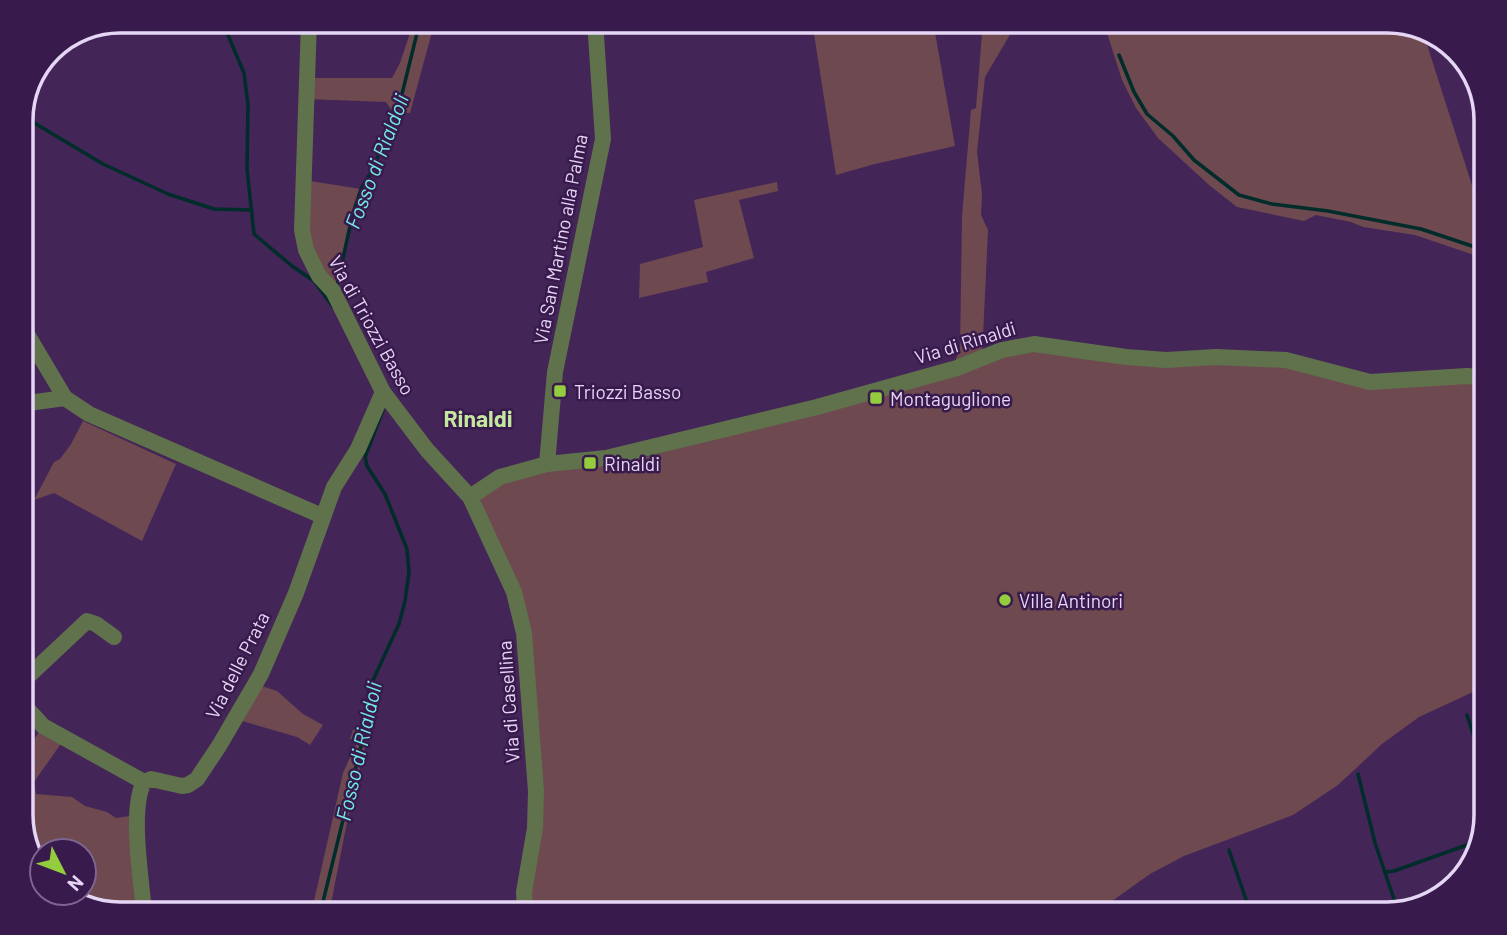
<svg xmlns="http://www.w3.org/2000/svg" width="1507" height="935" font-family="Barlow,sans-serif">
<style>
.green{fill:#6e494f}
.lines{fill:none;stroke-linecap:round;stroke-linejoin:round}
.stream{stroke:#002c2a;stroke-width:3.5}
.minor{stroke:#60724b;stroke-width:16}
.poi-dot{fill:#93cd3d;stroke:#381a4d;stroke-width:2.5}
.labels{text-anchor:middle;dominant-baseline:central;stroke-width:5;stroke-linejoin:round;paint-order:stroke}
.street-label{font-size:19px;fill:#e6d6f5;stroke:#381a4d}
.poi-label{font-size:19px;fill:#e6d6f5;stroke:#381a4d;text-anchor:start}
.water-label{font-size:21px;font-style:italic;fill:#74ede5;stroke:#381a4d}
.quarter-label{font-size:23px;font-weight:bold;fill:#c4e69f;stroke:#381a4d}
.rim{fill:none;stroke:#e6d6f5;stroke-width:3.5}
</style>
<rect width="100%" height="100%" fill="#432558"/>
<path class="green" d="M 414,21 L 435,21 L 410,113 L 394,114 L 386,102 L 307,99 L 307,78 L 392,78 L 400,63 Z
M 812,21 L 933,21 L 955,146 L 875,164 L 836,175 Z
M 983,21 L 1018,21 L 985,77 L 977,152 L 982,194 L 981,215 L 988,230 L 982,358 L 1002,350 L 1286,360 L 1348,378 L 1486,378 L 1486,686 L 1419,717 L 1382,744 L 1338,785 L 1293,815 L 1184,856 L 1150,874 L 1094,914 L 525,914 L 535,828 L 524,633 L 471,497 L 547,464 L 619,464 L 949,377 L 960,349 L 962,216 L 971,110 L 976,108 Z
M 1028,21 L 1387,21 L 1423,32 L 1486,229 L 1486,268 L 1477,256 L 1415,235 L 1363,227 L 1351,222 L 1316,215 L 1304,221 L 1237,207 L 1209,185 L 1158,138 L 1136,108 L 1122,80 L 1107,33 L 1100,24 C 1076,28 1049,37 1028,21 Z
M 304,180 L 361,189 L 348,228 L 337,285 L 306,250 Z
M 777,182 L 778,191 L 739,200 L 754,258 L 706,272 L 708,282 L 639,298 L 640,264 L 703,247 L 694,200 Z
M 83,421 L 176,464 L 142,541 L 54,493 L 34,500 L 54,462 L 60,459 L 71,444 Z
M 256,684 L 277,691 L 303,714 L 323,725 L 310,745 L 297,737 L 235,719 Z
M 43,726 L 65,738 L 34,782 L 36,794 L 72,797 L 85,806 L 107,812 L 116,818 L 137,815 L 144,914 L 120,914 L 65,898 L 61,893 L 84,893 L 84,851 L 42,851 L 42,873 L 34,864 L 21,821 L 21,759 Z
M 370,727 L 347,822 L 329,914 L 311,914 L 343,773 L 359,738 L 350,739 L 353,730 Z"/>
<g class="lines">
<path class="stream" d="M 222,21 L 244,73 L 248,105 L 247,169 L 254,234 L 292,266 L 314,281 L 333,307
M 1119,55 L 1134,92 L 1147,114 L 1173,136 L 1194,160 L 1239,195 L 1272,204 L 1328,211 L 1421,229 L 1481,249 L 1486,255
M 21,115 L 103,164 L 168,194 L 214,209 L 252,210
M 334,286 L 337,285 L 353,213 L 361,189 L 373,169 L 402,94 L 420,21
M 1467,715 L 1486,774
M 1358,774 L 1375,843 L 1398,911
M 1229,850 L 1251,914
M 1386,872 L 1394,871 L 1478,841
M 320,914 L 364,734 L 369,689 L 399,624 L 405,601 L 409,572 L 407,549 L 385,494 L 367,466 L 365,457 L 383,410"/>
<path class="minor" d="M 309,21 L 302,230 L 306,250 L 319,276 L 333,291 L 383,392 L 427,450 L 470,497 L 514,592 L 524,633 L 536,791 L 535,828 L 524,892 L 525,914
M 21,324 L 65,398 L 89,414 L 322,516
M 21,404 L 65,398
M 547,464 L 555,372 L 603,139 L 595,21
M 470,497 L 500,477 L 547,464 L 606,458 L 817,407 L 957,368 L 1002,350 L 1034,344 L 1126,357 L 1166,360 L 1216,357 L 1286,360 L 1370,382 L 1467,376 L 1486,378
M 21,683 L 87,621 L 96,624 L 114,637
M 21,702 L 43,726 L 144,782
M 144,914 C 142,881 129,810 144,782 L 151,779 L 182,786 L 188,785 L 197,779 L 219,746 L 261,674 L 296,593 L 334,487 L 358,449 L 383,392"/>
</g>
<g class="poi-dot">
<rect x="553" y="384" width="14" height="14" rx="3.5"/>
<rect x="869" y="391" width="14" height="14" rx="3.5"/>
<rect x="583" y="456" width="14" height="14" rx="3.5"/>
<circle cx="1005" cy="600" r="7"/>
</g>
<g class="labels">
<g class="street-label">
<text transform="translate(560 239) rotate(-79)">Via San Martino alla Palma</text>
<text transform="translate(372 325) rotate(61)">Via di Triozzi Basso</text>
<text transform="translate(965 342) rotate(-17)">Via di Rinaldi</text>
<text transform="translate(237 665) rotate(-63)">Via delle Prata</text>
<text transform="translate(508 702) rotate(-94)">Via di Casellina</text>
</g>
<g class="poi-label">
<text x="574" y="391">Triozzi Basso</text>
<text x="890" y="398">Montaguglione</text>
<text x="604" y="463">Rinaldi</text>
<text x="1019" y="600">Villa Antinori</text>
</g>
<g class="water-label">
<text transform="translate(376 161) rotate(-69)">Fosso di Rialdoli</text>
<text transform="translate(358 751) rotate(-77)">Fosso di Rialdoli</text>
</g>
<g class="quarter-label">
<text x="478" y="418">Rinaldi</text>
</g>
</g>
<path d="M0 0H1507V935H0ZM120 33H1387A87 87 0 0 1 1474 120V815A87 87 0 0 1 1387 902H120A87 87 0 0 1 33 815V120A87 87 0 0 1 120 33Z" fill="#381a4d" fill-rule="evenodd"/>
<path class="rim" d="M120 33H1387A87 87 0 0 1 1474 120V815A87 87 0 0 1 1387 902H120A87 87 0 0 1 33 815V120A87 87 0 0 1 120 33Z"/>
<g transform="translate(63 872) rotate(132)"><circle r="33" fill="#381a4d" stroke="#7e6590" stroke-width="2"/>
<path d="M0-5L12 26L0 18L-12 26Z" fill="#93cd3d"/>
<text y="-10" font-size="19" font-weight="bold" text-anchor="middle" fill="#e6d6f5">N</text>
</g>
</svg>
